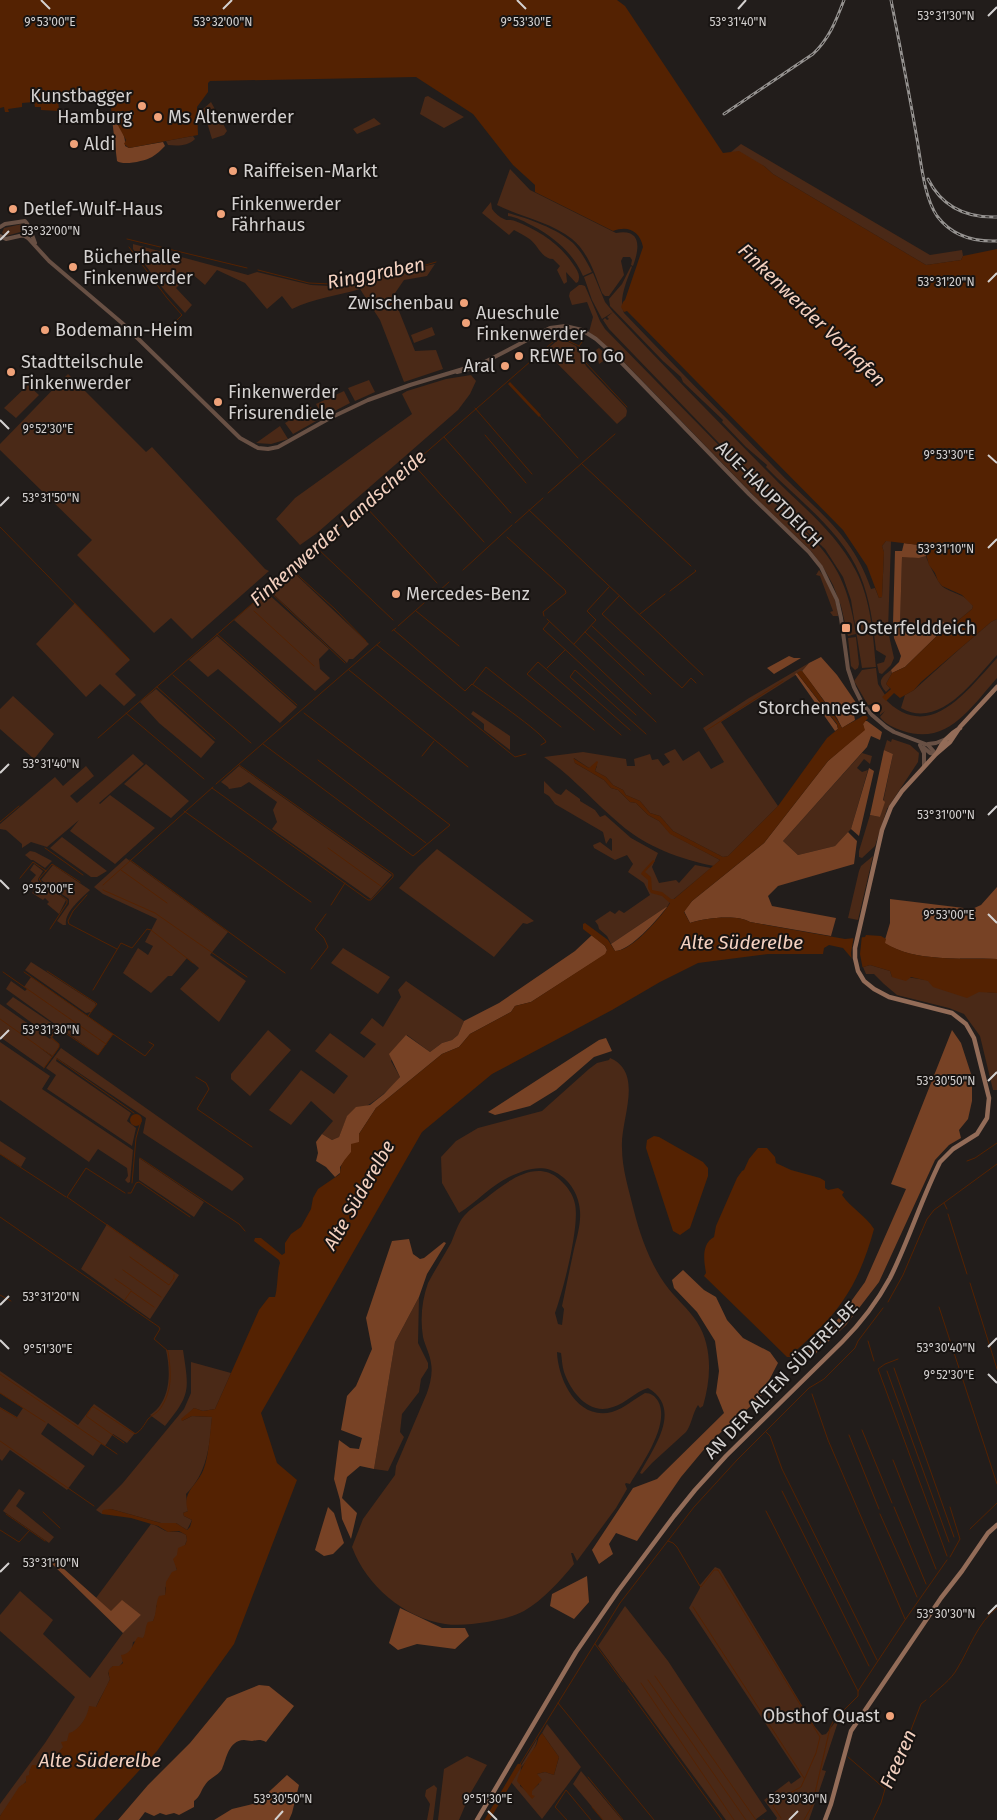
<svg xmlns="http://www.w3.org/2000/svg" width="997" height="1820" font-family="'Fira Sans',sans-serif">
<style>
.green{fill:#4a2917}
.forest{fill:#774225}
.water{fill:#542202}
.pier{fill:#221d1b}
.lines{fill:none;stroke-linecap:round;stroke-linejoin:round}
.stream{stroke:#542202;stroke-width:1}
.canal{stroke:#542202;stroke-width:4.5}
.tertiary{stroke:#685044;stroke-width:4}
.secondary{stroke:#936c58;stroke-width:4.5}
.rail-casing{stroke:#959290;stroke-width:3}
.rail{stroke:#181412;stroke-width:1;stroke-dasharray:4;stroke-linecap:butt}
.ticks{fill:none;stroke:#d4d1d0;stroke-width:2}
.poi-dot{fill:#f0a279;stroke:#181412;stroke-width:2}
.labels{text-anchor:middle;dominant-baseline:central;stroke-width:4;stroke-linejoin:round;paint-order:stroke}
.poi-label{font-size:18px;fill:#d4d1d0;stroke:#181412;text-anchor:start}
.street-label{font-size:18px;fill:#d4d1d0;stroke:#181412}
.water-label{font-size:19px;font-style:italic;fill:#f5d2c1;stroke:#181412}
.ticks-label{font-size:12px;text-anchor:middle;fill:#d4d1d0;stroke:#181412;stroke-width:4;stroke-linejoin:round;paint-order:stroke}
</style>
<rect width="100%" height="100%" fill="#221d1b"/>
<path class="green" d="M 428,96 L 464,117 L 444,128 L 420,114 L 425,97 Z
M 211,102 L 227,131 L 224,135 L 212,139 L 203,109 Z
M 374,118 L 381,124 L 357,134 L 353,129 Z
M 193,136 L 195,139 C 188,146 178,146 168,145 L 166,141 Z
M 741,144 L 930,255 L 962,250 L 963,256 L 961,260 L 926,265 L 773,174 L 764,166 L 731,152 Z
M 510,169 L 530,190 L 616,233 C 643,228 639,250 633,266 L 631,265 L 632,260 L 630,257 L 623,257 L 621,261 L 624,275 L 609,296 L 605,296 L 602,293 C 595,274 588,252 572,239 C 551,222 521,217 497,205 Z
M 491,202 L 492,209 C 495,213 499,217 504,219 C 507,221 511,219 515,221 C 538,230 559,243 573,264 C 577,270 581,275 578,282 L 576,283 L 566,272 L 567,282 L 564,284 L 557,270 L 560,266 L 553,259 C 541,259 538,244 528,238 C 524,235 519,233 514,230 L 509,235 L 482,213 Z
M 508,213 C 527,218 558,229 573,243 C 581,251 587,262 592,272 L 583,276 C 573,253 555,238 533,226 C 525,222 517,217 508,216 Z
M 22,224 L 26,227 L 24,231 L 6,236 L 2,233 L 4,228 Z
M 133,244 L 248,275 L 257,272 L 311,285 L 330,286 L 435,264 L 427,276 L 404,280 L 393,296 L 415,351 L 436,350 L 443,369 L 404,382 L 380,320 L 360,289 C 337,296 314,298 292,309 L 282,296 L 267,309 L 245,283 L 217,270 L 205,285 L 191,273 L 176,288 L 192,305 L 185,313 L 165,291 L 133,249 Z
M 631,266 L 632,267 C 627,280 618,300 624,313 C 673,364 723,415 773,466 C 812,507 852,532 871,589 L 875,588 L 879,598 L 882,597 L 884,552 L 882,546 L 886,541 L 891,541 L 888,631 L 894,658 L 891,665 L 882,674 L 879,673 L 877,664 L 884,662 L 886,656 L 876,650 C 873,624 870,599 860,575 C 842,531 798,500 766,467 L 767,465 L 746,447 L 722,422 L 723,420 L 683,382 L 681,377 L 663,361 L 610,306 L 609,299 L 622,284 Z
M 593,273 L 605,302 L 613,312 L 602,319 L 592,300 L 584,277 Z
M 579,285 L 582,285 L 585,286 L 600,321 L 605,329 L 750,477 L 751,481 L 771,502 L 775,503 C 824,548 846,566 856,634 L 848,636 L 841,606 L 833,585 L 823,567 L 811,551 L 763,505 L 622,360 L 589,332 L 593,317 L 587,302 L 572,305 L 569,296 L 570,292 Z
M 613,312 C 665,367 718,422 771,475 C 801,506 836,532 856,571 C 871,600 873,635 876,667 L 862,668 L 851,600 L 843,577 L 825,549 L 772,498 L 609,329 L 603,320 L 605,318 L 607,320 L 609,319 L 607,317 Z
M 432,327 L 435,335 L 414,343 L 411,335 Z
M 559,339 L 563,339 L 576,346 L 586,366 L 626,408 L 627,411 L 626,416 L 617,424 L 545,351 Z
M 599,348 L 609,357 L 599,364 L 596,350 Z
M 68,374 L 146,452 L 152,447 L 265,569 L 269,571 L 192,639 L 171,618 L 154,633 L 77,555 L 92,540 L 0,450 L 0,444 Z
M 471,375 L 476,381 L 470,394 L 458,410 L 317,533 L 300,545 L 276,519 L 295,498 L 412,414 L 402,394 L 407,391 L 446,379 Z
M 369,380 L 375,392 L 355,401 L 348,388 Z
M 28,385 L 39,395 L 16,418 L 4,408 Z
M 344,391 L 350,403 L 323,417 L 316,404 Z
M 311,407 L 318,420 L 293,434 L 285,423 Z
M 280,426 L 288,439 L 271,444 L 256,443 Z
M 902,556 L 919,558 L 926,556 C 927,561 939,584 943,587 C 953,594 966,594 973,606 L 972,609 L 955,623 L 945,628 L 946,624 L 937,622 L 924,636 L 900,625 Z
M 291,570 L 369,644 L 353,659 L 349,659 L 347,663 L 269,590 Z
M 819,570 C 828,581 838,602 838,616 L 833,616 L 830,612 L 833,611 L 820,576 L 816,575 Z
M 266,592 L 329,649 L 319,659 L 320,669 L 330,678 L 315,691 L 234,620 Z
M 75,603 L 130,660 L 115,674 L 136,695 L 124,706 L 100,684 L 86,697 L 36,644 Z
M 997,619 L 997,655 C 974,680 940,730 901,708 L 905,695 L 914,690 L 963,646 L 991,622 Z
M 217,636 L 297,707 L 280,723 L 218,669 L 208,677 L 189,660 Z
M 856,637 L 859,664 L 858,668 L 855,670 L 851,666 L 848,638 Z
M 997,658 L 997,678 C 971,707 948,746 903,731 C 894,728 885,724 880,717 L 885,711 L 880,715 L 880,710 L 875,704 L 868,705 L 854,681 L 862,670 L 876,668 L 878,684 L 885,695 L 883,697 C 928,745 965,693 997,658 Z
M 809,663 L 802,671 L 721,722 L 778,806 L 728,856 L 723,857 L 673,831 L 660,816 L 650,813 L 640,801 L 626,795 L 623,790 L 613,785 L 606,777 L 595,771 L 597,766 L 589,768 L 574,758 L 575,763 L 604,780 L 611,788 L 618,790 L 630,802 L 636,803 L 648,815 L 659,821 L 671,834 L 720,860 L 714,866 C 680,859 646,847 620,824 C 594,802 572,776 544,757 L 583,752 L 626,759 L 627,766 L 635,766 L 634,759 L 650,754 L 652,760 L 658,759 L 663,766 L 670,762 L 664,754 L 675,749 L 683,761 L 699,751 L 711,769 L 724,762 L 703,728 L 749,698 Z
M 891,670 L 892,673 L 886,684 L 890,688 L 886,692 C 876,681 882,677 891,670 Z
M 156,689 L 215,742 L 201,758 L 159,723 L 140,702 Z
M 13,696 L 54,734 L 34,759 L 0,729 L 0,709 Z
M 473,711 L 510,736 L 510,750 L 484,730 L 484,724 L 471,714 Z
M 892,739 L 910,745 L 919,753 L 918,762 L 887,809 L 875,846 L 862,858 L 859,857 L 859,851 L 870,815 L 880,817 L 893,754 L 884,750 L 887,740 L 891,742 Z
M 862,753 L 872,756 L 870,764 L 864,759 L 857,768 L 862,772 L 868,770 L 851,829 L 835,846 L 798,855 L 783,841 Z
M 133,754 L 144,764 L 99,803 L 100,804 L 110,795 L 155,828 L 115,864 L 70,831 L 79,820 L 47,847 L 31,842 L 22,848 L 22,844 L 6,830 L 0,829 L 0,824 L 55,777 L 63,786 L 86,766 L 94,776 L 70,796 L 77,803 Z
M 146,764 L 189,801 L 171,818 L 124,784 Z
M 239,766 L 392,875 L 371,899 L 272,829 L 277,822 L 273,810 L 277,802 L 249,782 L 241,787 L 229,789 L 228,787 L 221,782 Z
M 544,781 L 556,793 L 561,795 L 566,789 L 580,799 L 580,801 L 595,810 L 600,817 L 605,815 L 631,838 L 658,853 L 652,867 L 659,883 L 676,880 L 679,883 L 695,865 L 711,868 L 670,902 L 667,907 L 666,907 L 611,944 L 607,936 L 599,929 L 598,925 L 595,921 L 610,911 L 615,914 L 619,910 L 624,913 L 650,895 L 644,883 L 628,872 L 633,864 L 627,855 L 615,860 L 594,848 L 593,845 L 600,842 L 612,851 L 612,839 L 610,838 L 606,844 L 603,832 L 555,804 L 549,796 L 544,793 Z
M 62,837 L 107,871 L 97,877 L 91,877 L 50,848 Z
M 437,849 L 534,921 L 527,924 L 523,923 L 494,957 L 399,888 L 418,867 Z
M 30,851 L 35,852 L 52,861 L 45,868 L 33,860 L 31,860 L 25,855 Z
M 873,856 L 858,920 L 848,918 L 859,871 L 861,866 Z
M 126,858 L 228,932 L 210,955 L 246,981 L 219,1022 L 180,989 L 199,968 L 187,958 L 172,976 L 168,976 L 151,993 L 123,973 L 138,948 L 148,955 L 153,946 L 145,942 L 157,919 L 103,894 L 94,887 Z
M 34,864 L 43,871 L 38,879 L 38,881 L 66,900 L 59,914 L 47,904 L 49,902 L 45,898 L 43,900 L 32,893 L 34,890 L 30,887 L 31,881 L 36,875 L 30,870 Z
M 53,865 L 90,890 C 82,898 64,912 66,925 L 63,925 L 57,921 L 69,904 L 69,899 L 41,880 Z
M 343,948 L 390,977 L 378,994 L 331,963 Z
M 31,962 L 95,1003 L 96,1005 L 91,1012 L 86,1013 L 25,970 Z
M 870,965 L 890,971 L 892,977 C 928,976 962,991 997,993 L 997,1090 L 993,1090 L 980,1036 L 964,1014 L 949,1008 L 897,995 L 884,984 L 874,974 L 866,974 L 863,967 Z
M 31,977 L 113,1034 L 98,1055 L 6,989 L 11,981 L 25,991 L 27,989 L 24,987 Z
M 406,981 L 464,1021 L 458,1035 L 452,1040 L 442,1043 L 430,1052 L 407,1035 L 391,1061 L 400,1077 C 385,1096 368,1106 347,1117 L 339,1137 L 332,1140 L 322,1134 L 333,1121 L 311,1101 L 291,1125 L 269,1110 L 301,1070 L 334,1094 L 348,1076 L 315,1051 L 330,1033 L 364,1058 L 376,1044 L 360,1033 L 372,1018 L 383,1027 L 401,997 L 398,990 Z
M 13,997 L 56,1026 L 57,1029 L 52,1037 L 59,1044 L 59,1047 L 53,1056 L 39,1047 L 52,1057 L 44,1068 L 0,1037 L 0,1004 L 50,1039 L 51,1037 L 6,1004 Z
M 268,1030 L 291,1050 L 250,1096 L 231,1079 L 231,1074 Z
M 0,1042 L 50,1076 L 42,1089 L 133,1150 L 130,1182 L 128,1183 L 125,1180 L 128,1176 L 127,1168 L 98,1149 L 89,1162 L 0,1100 Z
M 61,1048 L 242,1176 L 244,1179 L 232,1191 L 143,1133 L 146,1118 L 57,1058 L 56,1061 L 131,1113 L 127,1121 L 136,1128 L 132,1146 L 47,1089 L 56,1075 L 46,1068 Z
M 610,1058 C 645,1073 620,1120 622,1148 C 622,1169 629,1190 634,1211 C 640,1235 650,1263 665,1284 C 674,1297 688,1308 697,1322 C 713,1347 711,1379 703,1406 L 700,1408 L 698,1405 C 692,1414 692,1424 686,1432 L 652,1463 L 642,1474 L 640,1473 C 654,1447 683,1409 648,1388 C 635,1392 626,1403 613,1407 C 589,1416 571,1392 564,1372 C 562,1366 562,1359 561,1353 L 557,1352 C 558,1379 577,1421 612,1412 C 625,1408 634,1399 645,1393 C 651,1393 655,1396 658,1401 C 671,1424 641,1465 630,1484 L 626,1483 L 625,1484 L 627,1489 L 616,1508 L 577,1561 L 573,1553 L 571,1553 L 574,1564 C 560,1581 543,1600 524,1611 C 513,1617 498,1620 487,1622 C 473,1624 459,1626 445,1624 C 404,1618 366,1585 352,1547 L 363,1519 L 395,1475 L 396,1466 L 427,1393 C 430,1384 433,1373 431,1363 C 430,1354 425,1346 423,1337 C 420,1318 422,1300 428,1283 C 435,1270 443,1257 451,1243 C 455,1234 458,1223 464,1216 C 470,1209 478,1204 485,1199 C 505,1183 535,1158 559,1179 C 567,1186 573,1194 575,1204 C 580,1226 563,1291 555,1313 L 558,1324 L 562,1325 L 564,1309 L 562,1306 C 566,1287 570,1268 574,1249 C 577,1237 581,1223 580,1211 C 579,1197 572,1183 560,1175 C 544,1163 526,1169 509,1177 C 490,1186 477,1202 459,1213 L 442,1183 L 441,1157 L 456,1141 L 478,1128 L 542,1111 L 589,1069 L 597,1063 L 609,1060 Z
M 0,1141 L 26,1158 L 21,1167 L 0,1154 Z
M 139,1158 L 204,1202 L 194,1217 L 139,1180 Z
M 107,1224 L 179,1275 L 150,1319 L 81,1269 Z
M 419,1297 L 418,1343 L 428,1363 L 428,1368 L 421,1379 L 419,1392 L 402,1414 L 400,1432 L 404,1437 L 388,1471 L 374,1469 L 395,1342 Z
M 166,1350 L 183,1350 C 189,1390 191,1394 165,1426 L 150,1415 C 171,1401 171,1372 166,1350 Z
M 191,1362 L 231,1373 L 215,1409 L 203,1411 L 194,1408 L 182,1421 L 192,1416 L 212,1417 C 210,1445 207,1474 186,1494 L 188,1511 L 183,1513 L 184,1516 L 192,1520 L 187,1530 L 176,1523 L 161,1523 L 111,1509 L 102,1512 L 102,1514 L 96,1510 L 122,1484 L 184,1409 L 191,1393 Z
M 0,1371 L 78,1425 L 94,1404 L 135,1433 L 127,1443 L 113,1434 L 105,1446 L 101,1444 L 93,1456 L 48,1423 L 41,1434 L 85,1466 L 67,1490 L 10,1450 L 2,1461 L 0,1459 L 0,1407 L 17,1417 L 23,1408 L 0,1393 Z
M 19,1489 L 25,1493 L 16,1506 L 54,1537 L 49,1543 L 3,1511 Z
M 151,1524 C 157,1525 161,1529 166,1531 C 175,1534 175,1529 186,1535 L 187,1540 L 176,1567 L 177,1570 L 165,1588 L 165,1595 L 156,1606 C 158,1618 148,1628 143,1639 L 133,1642 L 132,1649 C 126,1655 124,1661 119,1667 L 113,1666 L 108,1673 L 110,1679 C 106,1689 100,1697 96,1707 L 89,1710 L 87,1717 L 64,1747 L 57,1754 L 38,1765 L 0,1816 L 0,1804 L 45,1743 L 75,1697 L 0,1631 L 0,1615 L 20,1591 L 53,1620 L 43,1634 L 90,1678 L 123,1633 L 141,1615 L 111,1612 L 96,1598 Z
M 715,1567 L 720,1569 L 815,1727 L 822,1735 L 826,1734 L 840,1716 L 822,1770 L 826,1771 L 809,1820 L 776,1820 L 777,1818 L 764,1800 L 789,1781 L 791,1784 L 801,1777 L 689,1608 L 700,1588 L 700,1585 Z
M 625,1606 L 668,1661 L 767,1811 L 755,1820 L 726,1820 L 598,1646 Z
M 547,1724 L 581,1767 L 542,1819 L 511,1782 L 537,1739 C 537,1746 527,1762 521,1767 L 520,1786 L 532,1795 L 531,1791 L 539,1784 L 537,1774 L 545,1772 L 554,1775 L 559,1757 L 542,1733 Z
M 467,1756 L 487,1765 L 470,1794 L 459,1820 L 438,1820 L 444,1769 Z
M 581,1771 L 622,1820 L 603,1820 L 573,1784 Z
M 434,1785 L 437,1788 L 433,1820 L 427,1820 L 430,1804 L 425,1796 L 426,1790 Z"/>
<path class="forest" d="M 112,119 L 115,120 C 121,128 126,136 125,146 L 129,148 L 163,142 L 165,146 C 161,150 157,154 152,157 C 145,161 123,166 117,161 Z
M 904,543 L 919,545 L 924,547 L 926,556 L 919,558 L 902,557 L 900,625 L 924,636 L 937,622 L 942,621 L 946,624 L 945,628 L 905,667 L 892,673 L 891,670 L 899,662 L 901,656 L 894,638 L 893,624 L 895,551 L 902,551 Z
M 789,656 L 794,658 L 801,658 L 774,674 L 767,668 Z
M 821,657 L 837,675 L 859,707 L 854,715 L 855,720 L 842,728 L 837,718 L 802,671 L 809,663 Z
M 797,673 L 837,725 L 838,729 L 835,731 L 795,674 Z
M 865,721 L 867,721 L 882,732 L 880,740 L 871,736 L 867,747 L 783,841 L 798,855 L 835,846 L 848,832 L 857,841 L 854,864 L 778,886 L 768,896 L 772,906 L 836,918 L 831,936 L 750,922 C 738,914 703,918 690,923 L 684,911 L 692,901 L 764,843 L 828,761 L 864,730 L 863,724 Z
M 884,750 L 893,754 L 883,800 L 885,802 L 880,817 L 870,815 Z
M 869,768 L 874,771 L 859,836 L 851,829 Z
M 997,887 L 997,959 C 962,958 914,962 884,943 L 890,923 L 890,899 L 972,909 L 981,905 Z
M 666,907 L 667,907 C 657,920 630,951 615,951 L 611,944 Z
M 592,935 L 605,946 L 607,950 L 606,954 L 531,1002 L 515,1006 L 511,1012 L 470,1034 L 459,1047 L 442,1054 L 376,1108 L 359,1134 L 359,1142 L 340,1167 L 340,1173 L 335,1177 L 326,1167 L 316,1161 L 318,1153 L 316,1142 L 322,1134 L 332,1140 L 339,1137 L 347,1116 L 356,1107 L 370,1105 L 384,1094 L 400,1077 L 389,1054 L 406,1035 L 430,1052 L 442,1043 L 452,1040 L 458,1035 L 464,1021 L 499,1003 L 575,951 Z
M 952,1030 L 961,1043 L 972,1077 L 972,1101 L 968,1119 L 959,1130 L 961,1138 L 949,1145 L 935,1160 L 879,1282 L 846,1325 L 813,1356 L 808,1351 L 839,1318 L 865,1282 L 906,1189 L 891,1184 Z
M 606,1038 L 612,1051 L 594,1057 L 556,1090 L 530,1106 L 495,1115 L 488,1112 L 599,1040 Z
M 409,1239 L 413,1254 L 420,1259 L 424,1258 L 444,1242 L 446,1243 L 427,1274 L 419,1297 L 395,1342 L 374,1469 L 360,1466 L 347,1477 L 342,1498 L 357,1513 L 351,1539 L 342,1519 L 340,1500 L 334,1479 L 339,1440 L 350,1448 L 359,1449 L 362,1438 L 341,1430 L 347,1396 L 356,1386 L 372,1349 L 366,1318 L 392,1241 Z
M 683,1270 L 704,1290 L 716,1297 L 727,1320 L 743,1338 L 770,1352 L 778,1363 L 760,1398 L 711,1441 L 681,1477 L 637,1541 L 616,1533 L 609,1544 L 613,1554 L 599,1564 L 592,1550 L 633,1488 L 657,1479 L 724,1413 L 716,1393 L 719,1371 L 715,1341 L 697,1312 L 674,1288 L 672,1280 Z
M 328,1507 L 334,1513 L 344,1543 L 333,1554 L 324,1556 L 315,1550 Z
M 54,1560 L 111,1611 L 122,1600 L 141,1615 L 123,1633 L 51,1563 Z
M 587,1576 L 589,1602 L 574,1619 L 550,1606 L 552,1594 Z
M 400,1608 L 442,1628 L 465,1628 L 469,1636 L 455,1649 L 417,1644 L 398,1650 L 389,1643 Z
M 259,1685 L 269,1686 L 294,1706 L 266,1742 C 260,1739 258,1740 252,1741 C 249,1741 246,1740 244,1740 C 228,1741 227,1758 222,1769 C 218,1776 209,1778 205,1785 C 201,1790 200,1797 194,1801 L 194,1807 L 179,1815 L 174,1813 L 166,1815 L 160,1813 L 154,1816 L 145,1812 L 139,1820 L 118,1820 L 148,1785 L 190,1743 L 227,1698 Z
M 287,1775 L 299,1785 L 292,1813 L 289,1820 L 214,1820 L 232,1809 L 257,1803 Z"/>
<path class="water" d="M 0,0 L 617,0 L 625,6 L 723,153 L 739,151 L 764,166 L 773,174 L 926,265 L 961,260 L 963,256 L 997,249 L 997,619 L 991,622 L 921,682 L 914,690 L 900,698 L 894,693 L 886,701 L 882,697 L 891,689 L 886,684 L 892,673 L 905,667 L 945,628 L 955,623 L 972,609 L 973,606 L 962,595 L 942,586 L 938,581 L 935,573 L 929,565 L 924,547 L 919,545 L 886,541 L 882,546 L 884,552 L 882,597 L 879,598 L 867,566 L 843,530 L 627,311 L 624,312 L 621,307 L 623,302 L 625,300 L 643,247 C 640,231 628,225 613,231 L 535,192 L 535,185 L 513,165 L 473,114 L 416,77 L 210,81 L 208,83 L 208,92 L 197,107 L 198,135 L 129,148 L 124,144 L 126,140 L 115,120 L 112,119 L 110,92 L 58,98 L 59,111 L 41,110 L 41,107 L 35,107 L 34,102 L 22,103 L 22,107 L 8,109 L 9,112 L 5,112 L 4,107 L 0,108 Z
M 510,382 L 541,415 L 539,417 L 508,384 Z
M 800,671 L 802,671 C 811,682 818,693 826,704 C 832,712 837,719 842,728 C 849,723 860,719 865,714 L 868,718 L 863,724 L 865,730 L 828,761 L 764,843 L 692,901 L 684,912 L 690,923 C 703,918 738,914 750,922 L 845,939 L 865,937 L 866,935 L 881,936 L 886,939 L 885,943 C 914,962 963,958 997,959 L 997,993 L 979,992 L 967,998 L 933,987 L 928,981 L 911,977 L 906,981 L 892,977 L 890,971 L 870,965 L 860,968 L 843,948 L 829,945 L 824,948 L 823,954 L 768,954 L 698,963 L 660,982 L 612,1010 L 492,1074 L 422,1132 L 261,1413 L 277,1463 L 297,1480 L 234,1644 L 157,1751 L 94,1820 L 0,1820 L 0,1816 L 19,1787 L 26,1782 L 26,1776 L 29,1775 L 29,1772 L 32,1765 L 38,1765 L 41,1759 L 57,1754 L 63,1747 L 61,1742 L 67,1741 L 69,1733 C 79,1731 88,1716 89,1706 L 96,1707 L 110,1679 C 108,1673 107,1670 113,1666 L 119,1666 L 123,1663 L 121,1655 C 132,1654 132,1644 138,1637 L 143,1638 C 146,1633 145,1626 148,1622 L 153,1621 C 157,1612 155,1605 159,1596 L 165,1595 L 166,1582 L 172,1572 L 177,1570 L 173,1559 L 177,1555 L 178,1548 L 185,1545 L 187,1540 L 186,1535 L 179,1531 L 168,1532 L 158,1526 L 131,1518 L 102,1514 L 102,1512 L 103,1510 L 111,1509 L 161,1523 L 176,1523 L 187,1530 L 190,1527 L 192,1520 L 184,1516 L 183,1513 L 188,1511 C 182,1493 194,1488 202,1473 C 209,1459 210,1432 212,1417 L 192,1416 L 182,1421 L 181,1419 L 194,1408 L 203,1411 L 215,1409 L 259,1310 L 269,1297 L 275,1297 C 278,1287 277,1271 280,1263 L 279,1260 L 254,1241 L 255,1238 L 261,1238 L 282,1255 L 285,1253 L 285,1243 L 291,1234 L 301,1227 L 311,1209 L 313,1198 L 318,1189 L 340,1174 C 340,1163 345,1160 351,1152 L 351,1144 L 359,1142 L 359,1134 L 376,1108 L 442,1054 L 459,1047 L 470,1034 L 511,1012 L 515,1006 L 531,1002 L 605,954 L 607,950 L 605,946 L 583,929 L 583,924 L 585,923 L 608,940 L 615,951 C 631,952 662,916 670,903 L 662,896 L 651,893 L 648,888 L 648,880 L 641,874 L 642,872 L 653,860 L 655,861 L 645,872 L 651,877 L 652,890 L 662,892 L 671,899 L 674,899 L 720,860 L 670,834 L 659,821 L 648,815 L 636,803 L 630,802 L 618,790 L 611,788 L 604,780 L 575,763 L 573,758 L 589,768 L 597,761 L 598,762 L 595,771 L 606,777 L 613,785 L 623,790 L 626,795 L 640,801 L 650,813 L 660,816 L 673,831 L 723,857 L 728,856 L 778,806 L 827,738 L 838,729 L 837,724 L 797,673 Z
M130 1120a6 6 0 1 1 12 0a6 6 0 1 1-12 0Z
M 654,1136 L 659,1137 L 703,1162 L 708,1168 L 708,1176 L 690,1228 L 680,1235 L 673,1231 L 646,1148 L 647,1140 Z
M 758,1148 L 767,1148 L 775,1157 L 776,1163 L 791,1170 L 820,1178 L 825,1181 L 825,1188 L 828,1190 L 838,1188 L 844,1192 L 842,1195 C 851,1208 866,1216 874,1229 C 863,1269 849,1300 818,1330 C 809,1339 799,1347 790,1357 L 787,1357 L 704,1276 L 706,1273 C 704,1261 701,1244 714,1237 L 716,1226 L 737,1178 L 742,1171 L 744,1170 L 749,1159 Z
M 542,1733 L 559,1757 L 554,1775 L 545,1772 L 537,1774 L 542,1780 L 532,1791 L 532,1795 L 535,1796 L 532,1799 L 517,1781 C 520,1769 528,1757 535,1747 C 539,1741 536,1740 542,1733 Z"/>
<path class="pier" d="M 854,935 L 862,935 L 860,954 L 863,970 L 861,971 L 852,963 L 851,953 Z"/>
<g class="lines">
<path class="stream" d="M 127,239 L 247,268
M 129,247 L 167,298 L 182,315 L 171,326
M 258,270 L 309,283 L 331,284 L 412,269 L 436,262
M 579,346 L 586,363 L 627,407
M 475,408 L 532,474
M 540,416 L 578,458
M 485,435 L 526,483
M 444,437 L 511,513
M 412,463 L 484,542
M 582,464 L 691,566
M 548,493 L 615,434
M 364,505 L 437,583
M 529,510 L 703,675
M 515,523 L 543,498
M 0,527 L 129,659
M 507,537 L 565,590 L 566,593 L 543,612 L 544,616
M 317,548 L 393,620
M 291,569 L 335,609 L 366,641
M 463,570 L 512,525
M 268,590 L 345,663
M 670,591 L 696,571 L 695,570
M 438,592 L 449,582
M 619,596 L 602,614 L 682,688 L 691,678 L 696,683
M 427,601 L 435,594
M 254,611 L 314,666
M 416,611 L 459,646
M 640,614 L 665,594
M 547,619 L 656,722
M 549,622 L 543,629 L 636,715
M 398,626 L 424,603
M 592,626 L 644,675
M 394,630 L 465,691 L 472,684 C 485,693 543,733 546,742 L 541,745
M 392,631 L 396,628
M 585,632 L 651,694
M 217,634 L 297,705
M 574,644 L 596,620 L 587,611 L 609,587
M 377,645 L 515,757 L 526,754
M 547,668 L 565,650
M 349,670 L 468,767
M 173,675 L 251,743
M 473,684 L 486,667 L 561,727
M 157,687 L 215,739
M 126,713 L 204,779
M 594,730 L 527,674 L 538,662 L 621,735
M 630,730 L 570,677 L 575,670 L 646,734
M 707,730 L 783,681
M 98,738 L 554,341 L 560,337 L 579,346 L 582,342
M 263,744 L 413,856 L 450,825 L 304,713
M 422,756 L 434,741
M 318,760 L 426,843
M 216,784 L 380,642
M 212,788 L 368,900 L 371,900 L 393,877 L 393,874 L 239,765
M 184,811 L 311,902
M 0,822 L 19,806
M 45,848 L 83,875
M 328,848 L 382,887
M 130,860 L 285,973
M 121,870 L 167,903
M 20,878 L 33,862 L 46,871
M 103,885 L 213,787
M 103,890 L 155,913 L 247,977
M 87,895 L 73,911 L 68,921 L 69,924 L 117,949
M 331,905 L 345,883
M 50,929 L 67,903 L 67,900 L 41,882 L 39,879 L 52,864 L 80,882
M 311,969 L 328,947 L 324,938 L 315,929 L 326,914
M 47,971 L 96,1003 L 97,1004 L 88,1016
M 3,972 L 106,1044
M 24,972 L 113,1034
M 93,990 L 121,943 L 132,948 L 147,929 L 151,930 L 193,963
M 0,1019 L 52,1056
M 56,1058 L 134,1113
M 44,1068 L 59,1047 L 59,1044 L 51,1038 L 58,1028 L 98,1055 L 113,1034 L 145,1056 L 154,1045 L 149,1042
M 196,1077 L 206,1083 L 209,1089 L 197,1109 L 252,1147
M 0,1154 L 66,1197
M 140,1158 L 239,1224 L 245,1231
M 967,1161 L 975,1158 L 997,1143
M 132,1183 L 136,1138 L 141,1121
M 125,1193 L 86,1168 L 67,1197 L 173,1271
M 128,1193 L 131,1193 L 136,1183 L 139,1182 L 190,1217
M 944,1203 L 947,1209
M 948,1214 L 967,1274
M 0,1217 L 159,1327 L 160,1329 L 154,1339 L 168,1351 C 171,1373 173,1390 160,1409 C 157,1413 152,1415 148,1419 C 144,1425 141,1431 135,1434 L 94,1407 L 92,1407 L 86,1416 L 124,1443
M 130,1257 L 169,1285 L 174,1278 L 174,1275
M 123,1270 L 161,1297
M 115,1279 L 131,1290
M 970,1283 L 997,1369
M 0,1295 L 11,1301
M 124,1301 L 131,1291 L 154,1307
M 888,1302 L 903,1275 L 927,1219 L 934,1210 L 997,1164
M 939,1307 L 997,1484
M 868,1341 L 874,1361
M 898,1359 L 885,1364 L 878,1369 L 947,1556
M 894,1368 L 954,1537
M 887,1371 L 949,1542
M 0,1374 L 117,1454
M 0,1393 L 45,1422
M 812,1394 L 828,1440 L 905,1619
M 0,1408 L 17,1418
M 862,1430 L 892,1503
M 766,1432 L 770,1436 L 782,1469 L 877,1660
M 849,1435 L 879,1509
M 0,1441 L 94,1506
M 893,1460 L 936,1569
M 782,1491 L 869,1666
M 894,1507 L 926,1584
M 766,1511 L 858,1691
M 43,1512 L 60,1528
M 6,1514 L 45,1541
M 880,1514 L 917,1597
M 970,1529 L 997,1503
M 0,1530 L 19,1542 L 30,1530
M 668,1541 L 673,1543 L 677,1547 L 700,1586 L 701,1587 L 714,1570 L 718,1570 L 820,1737 L 816,1753 L 801,1787 L 786,1795 L 773,1806 L 781,1818
M 950,1557 L 960,1539 L 950,1507
M 693,1607 L 804,1778
M 595,1644 L 623,1682
M 655,1676 L 756,1820
M 648,1680 L 746,1820
M 641,1683 L 734,1820
M 628,1690 L 722,1820
M 930,1697 C 939,1688 951,1680 957,1669 C 970,1648 977,1623 997,1608
M 558,1703 L 654,1820
M 848,1757 L 884,1788
M 521,1767 L 519,1766 L 620,1603 L 694,1507 L 737,1460 L 809,1388 L 824,1379 L 855,1348 L 858,1341 L 883,1308
M 588,1777 L 623,1820
M 592,1807 L 603,1820
M 490,1815 L 497,1820
M 567,1820 L 555,1807 L 566,1790 L 591,1820
M 763,1820 L 764,1820
M 804,1820 L 812,1806 L 830,1728 L 834,1720 L 858,1696 L 858,1691 L 905,1620 L 947,1560
M 873,1820 L 881,1803 L 891,1768 L 904,1748 L 921,1704 L 926,1700"/>
<path class="canal" d="M 487,1820 L 519,1766"/>
<path class="tertiary" d="M 0,227 L 5,224 L 25,221 C 29,224 33,238 35,243
M 23,235 L 28,238 L 49,261 L 122,323 L 240,438 L 258,448 L 268,449 L 278,447 L 330,418 L 368,400 L 410,385 L 483,363 L 550,328 L 565,326 L 582,330 L 596,339 L 615,356 L 749,494 L 809,552 L 821,567 L 837,600 L 841,618 L 848,669 L 854,687 L 862,703 L 872,715 L 886,727 L 894,732 L 928,745 L 936,754
M 0,236 L 6,239 L 24,235
M 457,372 L 478,367 L 483,363
M 928,744 L 936,743 L 946,739
M 920,745 L 924,753 L 924,766
M 923,747 L 930,753 L 936,754"/>
<path class="secondary" d="M 937,753 C 942,742 950,734 960,728
M 477,1820 L 576,1652 L 618,1591 L 674,1516 L 695,1490 L 726,1456 L 842,1342 C 861,1323 877,1302 890,1278 C 909,1240 921,1200 940,1162 L 953,1149 L 977,1134 L 987,1118 L 989,1098 L 974,1038 L 966,1024 L 952,1013 L 889,997 L 874,989 L 864,981 L 858,971 L 855,958 L 855,948 L 882,830 L 891,807 L 902,791 L 936,754 L 950,742 L 960,727 L 997,687
M 825,1820 L 831,1804 L 851,1731 L 941,1598 L 962,1571 L 988,1533 L 997,1525"/>
<g class="rail-casing">
<path id="rail" d="M 891,0 C 900,46 909,92 917,139 C 921,162 924,197 937,216 C 952,236 973,242 997,241
M 724,114 L 813,54 C 829,39 836,21 844,0
M 928,179 C 942,207 967,218 997,217"/>
</g>
<use href="#rail" class="rail"/>
</g>
<path class="ticks" d="M 41,0 L 50,9M 517,0 L 526,9M 223,9 L 232,0M 738,9 L 746,0M 988,16 L 997,7M 0,240 L 9,231M 988,282 L 997,273M 0,420 L 9,429M 988,455 L 997,463M 0,506 L 9,497M 988,548 L 997,539M 0,773 L 9,764M 988,815 L 997,806M 0,880 L 9,889M 988,914 L 997,923M 0,1039 L 9,1030M 988,1081 L 997,1072M 0,1305 L 9,1296M 0,1340 L 9,1349M 988,1347 L 997,1338M 988,1374 L 997,1383M 0,1572 L 9,1563M 988,1614 L 997,1605M 488,1811 L 497,1820M 275,1820 L 283,1811M 789,1820 L 798,1811"/>
<g class="poi-dot">
<circle cx="142" cy="106" r="5"/>
<circle cx="158" cy="117" r="5"/>
<circle cx="74" cy="144" r="5"/>
<circle cx="233" cy="171" r="5"/>
<circle cx="13" cy="209" r="5"/>
<circle cx="221" cy="214" r="5"/>
<circle cx="73" cy="267" r="5"/>
<circle cx="464" cy="303" r="5"/>
<circle cx="466" cy="323" r="5"/>
<circle cx="45" cy="330" r="5"/>
<circle cx="519" cy="356" r="5"/>
<circle cx="505" cy="366" r="5"/>
<circle cx="11" cy="372" r="5"/>
<circle cx="218" cy="402" r="5"/>
<circle cx="396" cy="594" r="5"/>
<rect x="841" y="623" width="10" height="10" rx="2.5"/>
<circle cx="876" cy="708" r="5"/>
<circle cx="890" cy="1716" r="5"/>
</g>
<g class="labels">
<g class="poi-label">
<text x="132" y="96" text-anchor="end">Kunstbagger<tspan x="132" dy="21">Hamburg</tspan></text>
<text x="168" y="117">Ms Altenwerder</text>
<text x="84" y="144">Aldi</text>
<text x="243" y="171">Raiffeisen-Markt</text>
<text x="231" y="204">Finkenwerder<tspan x="231" dy="21">Fährhaus</tspan></text>
<text x="23" y="209">Detlef-Wulf-Haus</text>
<text x="83" y="257">Bücherhalle<tspan x="83" dy="21">Finkenwerder</tspan></text>
<text x="454" y="303" text-anchor="end">Zwischenbau</text>
<text x="476" y="313">Aueschule<tspan x="476" dy="21">Finkenwerder</tspan></text>
<text x="55" y="330">Bodemann-Heim</text>
<text x="529" y="356">REWE To Go</text>
<text x="21" y="362">Stadtteilschule<tspan x="21" dy="21">Finkenwerder</tspan></text>
<text x="495" y="366" text-anchor="end">Aral</text>
<text x="228" y="392">Finkenwerder<tspan x="228" dy="21">Frisurendiele</tspan></text>
<text x="406" y="594">Mercedes-Benz</text>
<text x="856" y="628">Osterfelddeich</text>
<text x="866" y="708" text-anchor="end">Storchennest</text>
<text x="880" y="1716" text-anchor="end">Obsthof Quast</text>
</g>
<g class="street-label">
<text transform="translate(769 494) rotate(45)">AUE-HAUPTDEICH</text>
<text transform="translate(781 1380) rotate(-46)">AN DER ALTEN SÜDERELBE</text>
</g>
<g class="water-label">
<text transform="translate(376 273) rotate(-11)">Ringgraben</text>
<text transform="translate(812 315) rotate(44)">Finkenwerder Vorhafen</text>
<text transform="translate(338 528) rotate(-41)">Finkenwerder Landscheide</text>
<text x="742" y="942">Alte Süderelbe</text>
<text transform="translate(359 1195) rotate(-60)">Alte Süderelbe</text>
<text transform="translate(898 1759) rotate(-66)">Freeren</text>
<text x="100" y="1760">Alte Süderelbe</text>
</g>
</g>
<g class="ticks-label">
<text x="946" y="20">53°31'30"N</text>
<text x="50" y="26">9°53'00"E</text>
<text x="526" y="26">9°53'30"E</text>
<text x="223" y="26">53°32'00"N</text>
<text x="738" y="26">53°31'40"N</text>
<text x="51" y="235">53°32'00"N</text>
<text x="946" y="286">53°31'20"N</text>
<text x="48" y="433">9°52'30"E</text>
<text x="949" y="459">9°53'30"E</text>
<text x="51" y="502">53°31'50"N</text>
<text x="946" y="553">53°31'10"N</text>
<text x="51" y="768">53°31'40"N</text>
<text x="946" y="819">53°31'00"N</text>
<text x="48" y="893">9°52'00"E</text>
<text x="949" y="919">9°53'00"E</text>
<text x="51" y="1034">53°31'30"N</text>
<text x="946" y="1085">53°30'50"N</text>
<text x="51" y="1301">53°31'20"N</text>
<text x="946" y="1352">53°30'40"N</text>
<text x="48" y="1353">9°51'30"E</text>
<text x="949" y="1379">9°52'30"E</text>
<text x="51" y="1567">53°31'10"N</text>
<text x="946" y="1618">53°30'30"N</text>
<text x="283" y="1803">53°30'50"N</text>
<text x="798" y="1803">53°30'30"N</text>
<text x="488" y="1803">9°51'30"E</text>
</g>
</svg>
